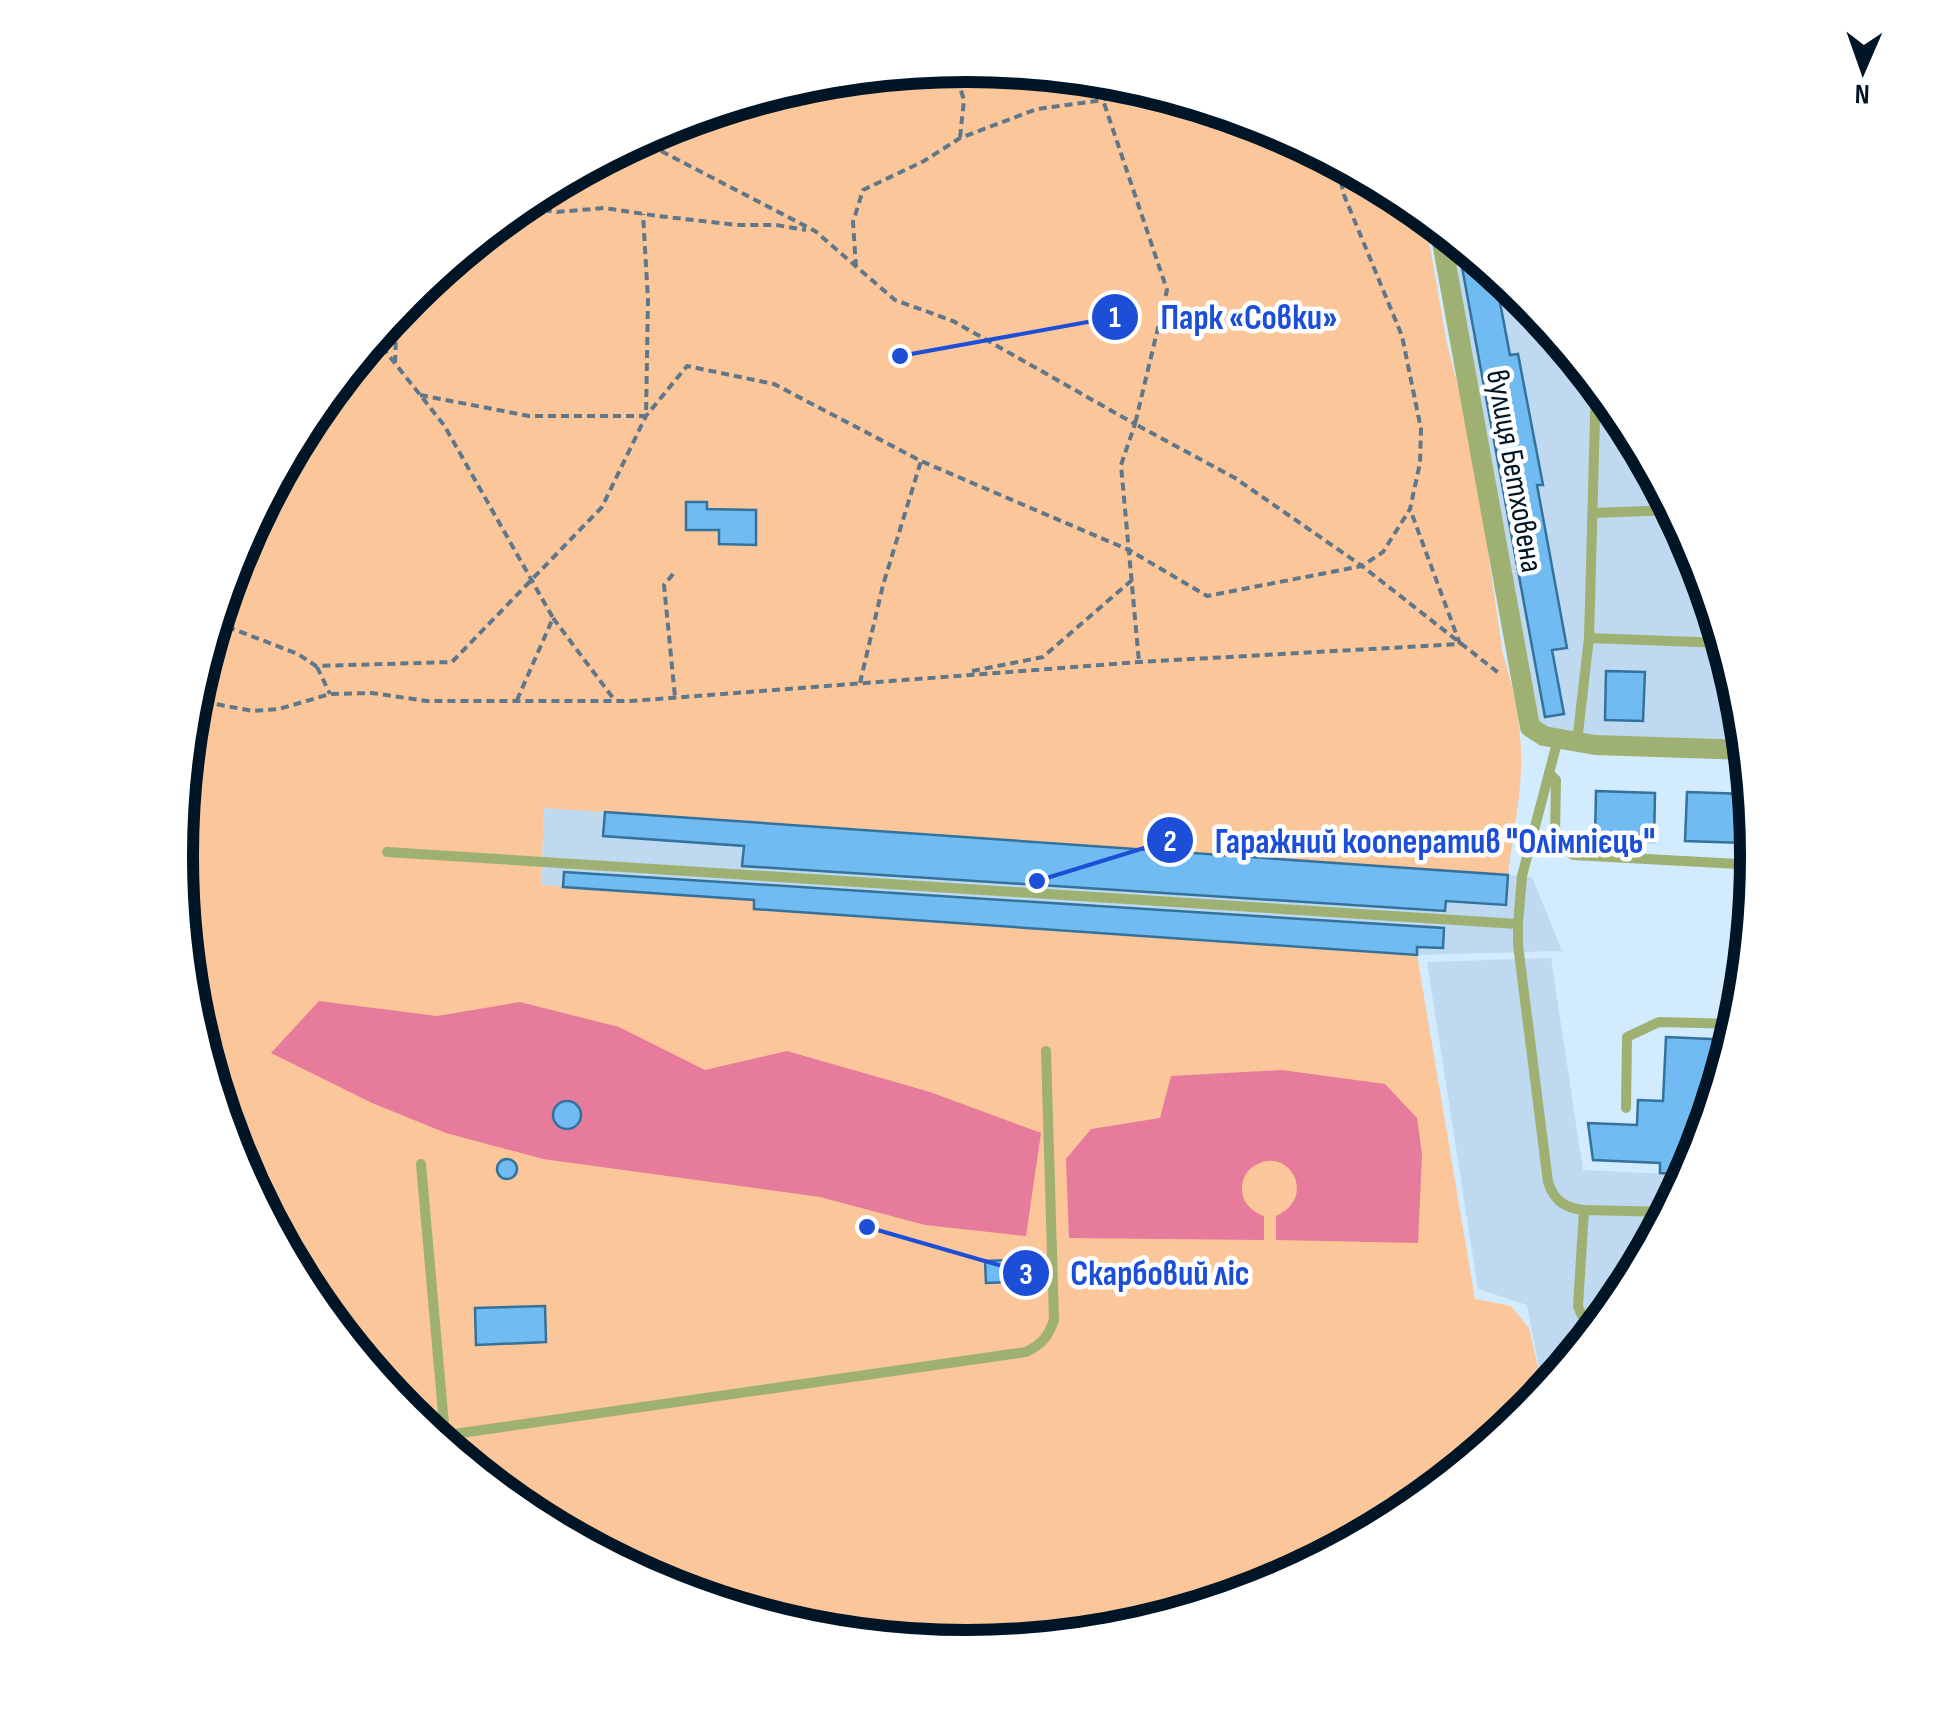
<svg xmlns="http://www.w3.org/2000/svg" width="1933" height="1712" font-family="'Sofia Sans Condensed',sans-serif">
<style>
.built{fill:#bfdaf0}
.green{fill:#fbc69a}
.water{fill:#e77b9c;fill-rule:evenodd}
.building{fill:#6fbbf2;stroke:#34729e;stroke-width:2.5}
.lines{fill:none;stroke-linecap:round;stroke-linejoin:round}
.path{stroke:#607789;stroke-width:4;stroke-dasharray:8 5;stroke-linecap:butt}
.service{stroke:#9fb172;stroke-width:10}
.minor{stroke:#9fb172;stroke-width:20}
.labels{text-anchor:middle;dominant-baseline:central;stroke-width:9;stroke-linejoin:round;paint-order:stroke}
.street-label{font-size:32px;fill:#001526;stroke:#fff}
.rim{fill:none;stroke:#001526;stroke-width:12}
.leader{fill:none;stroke:#1d4ed8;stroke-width:4}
.callout-dot{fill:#1d4ed8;stroke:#fff;stroke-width:4}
.mark-label{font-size:30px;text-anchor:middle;font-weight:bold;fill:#fff}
.callout-label{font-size:35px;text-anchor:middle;font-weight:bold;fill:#1d4ed8;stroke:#fff;stroke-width:9;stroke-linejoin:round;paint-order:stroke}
</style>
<rect width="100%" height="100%" fill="#d2ebfe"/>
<path class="built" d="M 1439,225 L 1526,297 L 1625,417 L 1697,554 L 1742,702 L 1747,750 L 1595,745 L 1530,727 Z
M 544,808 L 1532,877 L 1562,951 L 1417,955 L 754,909 L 754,900 L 541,885 Z
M 1551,958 L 1583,1170 L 1689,1175 L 1624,1296 L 1544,1393 L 1527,1305 L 1478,1289 L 1427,962 Z"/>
<path class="green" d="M 967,65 L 1121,80 L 1270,125 L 1406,199 L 1424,213 L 1447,344 L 1471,436 L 1503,655 C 1515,692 1523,733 1521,772 C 1519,807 1512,841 1508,875 L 544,808 L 541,885 L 754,900 L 754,909 L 1417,955 L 1475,1299 L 1511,1306 L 1529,1328 L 1544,1394 L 1525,1416 L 1405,1514 L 1269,1587 L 1120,1632 L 966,1647 L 812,1632 L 663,1587 L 527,1513 L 407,1415 L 308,1295 L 235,1158 L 191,1010 L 176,855 L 191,701 L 236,553 L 309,416 L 408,296 L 528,198 L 664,125 L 813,80 Z"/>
<path class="water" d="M 319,1001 L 437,1016 L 520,1002 L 619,1027 L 705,1070 L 787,1051 L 930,1092 L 1041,1133 L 1026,1236 L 925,1225 L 820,1197 L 543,1159 L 446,1133 L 372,1103 L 271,1053 ZM 566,1100 L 577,1105 L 581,1116 L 576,1125 L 565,1129 L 556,1125 L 552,1115 L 556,1106 Z
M 1282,1070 L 1385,1084 L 1417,1118 L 1422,1154 L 1418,1243 L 1276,1240 L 1276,1216 C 1319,1197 1288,1144 1254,1166 C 1246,1171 1243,1178 1242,1186 C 1241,1202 1251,1211 1264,1216 L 1264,1240 L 1069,1238 L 1066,1159 L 1091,1129 L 1160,1118 L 1171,1076 Z"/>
<path class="building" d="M 1457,240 L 1494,271 L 1510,355 L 1518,354 L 1543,485 L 1537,485 L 1567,648 L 1552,650 L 1564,714 L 1545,717 Z
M 686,502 L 707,502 L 707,509 L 756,510 L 756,545 L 719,544 L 719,530 L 686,530 Z
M 1606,671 L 1645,672 L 1643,721 L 1605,720 Z
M 1596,791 L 1655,793 L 1654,842 L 1595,840 Z
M 1687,792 L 1746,794 L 1744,843 L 1685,841 Z
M 605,812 L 1508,875 L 1506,905 L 1446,901 L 1445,911 L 742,866 L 744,846 L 603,836 Z
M 564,872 L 1444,928 L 1443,948 L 1417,947 L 1417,955 L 754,909 L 754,900 L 563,887 Z
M 1666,1037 L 1733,1040 L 1697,1159 L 1689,1175 L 1660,1173 L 1660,1163 L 1593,1160 L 1588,1123 L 1637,1125 L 1638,1100 L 1663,1101 Z
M553 1115a14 14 0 1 1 28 0a14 14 0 1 1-28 0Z
M497 1169a10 10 0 1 1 20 0a10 10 0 1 1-20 0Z
M 1010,1260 L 1011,1282 L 986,1283 L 985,1261 Z
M 545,1306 L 546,1342 L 476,1345 L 475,1308 Z"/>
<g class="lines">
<path class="path" d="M 953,66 L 964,100 L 960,138
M 1099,78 L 1103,100 L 1167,290 L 1135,424 L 1235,478 L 1362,566 L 1500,674
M 657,129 L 662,149
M 638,139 L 815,231 L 895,300 L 953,321 L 1135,424 L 1121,465 L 1139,662
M 518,206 L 557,212 L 604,208 L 658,216 L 737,225 L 776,225 L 806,230
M 856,267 L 853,222 L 863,190 L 924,161 L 960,138 L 1037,109 L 1103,100 L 1132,83
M 374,337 L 444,425 L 553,618 L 517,700
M 395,363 L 397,310
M 420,395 L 529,416 L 646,416 L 648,300 L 643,214
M 673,574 L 664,585 L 675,697
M 553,618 L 613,698
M 215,622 L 298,654 L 316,666 L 452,662 L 602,507 L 646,416 L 687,366 L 774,384 L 921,461 L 1129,550 L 1207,596 L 1362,566 L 1383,552 L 1410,509 L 1420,463 L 1421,429 L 1402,336 L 1344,195 L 1336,161
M 317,667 L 330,694
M 972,671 L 1043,657 L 1132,580
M 860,683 L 883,585 L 921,461
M 191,702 L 210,703 L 253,711 L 279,709 L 330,694 L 372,693 L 427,701 L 631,701 L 1139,662 L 1460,644 L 1410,509"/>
<path class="service" d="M 1592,513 L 1674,510
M 1589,638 L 1724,643
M 1558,739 L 1522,876 L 1518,924 L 1518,945 L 1548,1182 C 1554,1201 1565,1208 1584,1210 L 1578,1306 C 1582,1318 1586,1323 1599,1327
M 1577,742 L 1589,638 L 1596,382
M 1549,773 L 1556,780 L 1555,835 L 1573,855 L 1757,865
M 387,852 L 1518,924
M 1626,1108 L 1627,1037 L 1659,1022 L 1738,1024
M 421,1164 L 446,1447
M 1584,1210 L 1669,1212
M 433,1437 L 1026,1352 C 1042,1344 1048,1337 1054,1320 L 1046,1051"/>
<path class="minor" d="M 1439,225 L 1530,727 L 1544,736 L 1595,745 L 1747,750"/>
</g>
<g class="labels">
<g class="street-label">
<text transform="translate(1514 471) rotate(80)">вулиця Бетховена</text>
</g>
</g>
<path d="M0 0H1933V1712H0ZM966 82H967A773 773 0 0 1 1740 855V857A773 773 0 0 1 967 1630H966A773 773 0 0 1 193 857V855A773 773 0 0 1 966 82Z" fill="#fff" fill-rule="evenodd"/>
<path class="rim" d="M966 82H967A773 773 0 0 1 1740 855V857A773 773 0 0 1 967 1630H966A773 773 0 0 1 193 857V855A773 773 0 0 1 966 82Z"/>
<path class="leader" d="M900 356L1115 317M1037 881L1170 840M867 1227L1026 1273"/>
<g class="callout-dot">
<circle cx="900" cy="356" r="10"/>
<circle cx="1037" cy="881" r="10"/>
<circle cx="867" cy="1227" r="10"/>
<circle cx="1115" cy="317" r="25"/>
<circle cx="1170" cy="840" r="25"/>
<circle cx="1026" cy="1273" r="25"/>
</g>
<g class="mark-label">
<text x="1115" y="327">1</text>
<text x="1170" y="851">2</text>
<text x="1026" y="1284">3</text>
</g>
<g class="callout-label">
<text x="1249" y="329">Парк «Совки»</text>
<text x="1435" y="853">Гаражний кооператив "Олімпієць"</text>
<text x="1160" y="1285">Скарбовий ліс</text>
</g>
<g transform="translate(1863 70) rotate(182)" stroke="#ffffff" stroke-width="8" paint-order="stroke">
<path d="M0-8L18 38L0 25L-18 38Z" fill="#001526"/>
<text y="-15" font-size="28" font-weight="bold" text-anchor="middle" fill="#001526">N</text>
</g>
</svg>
